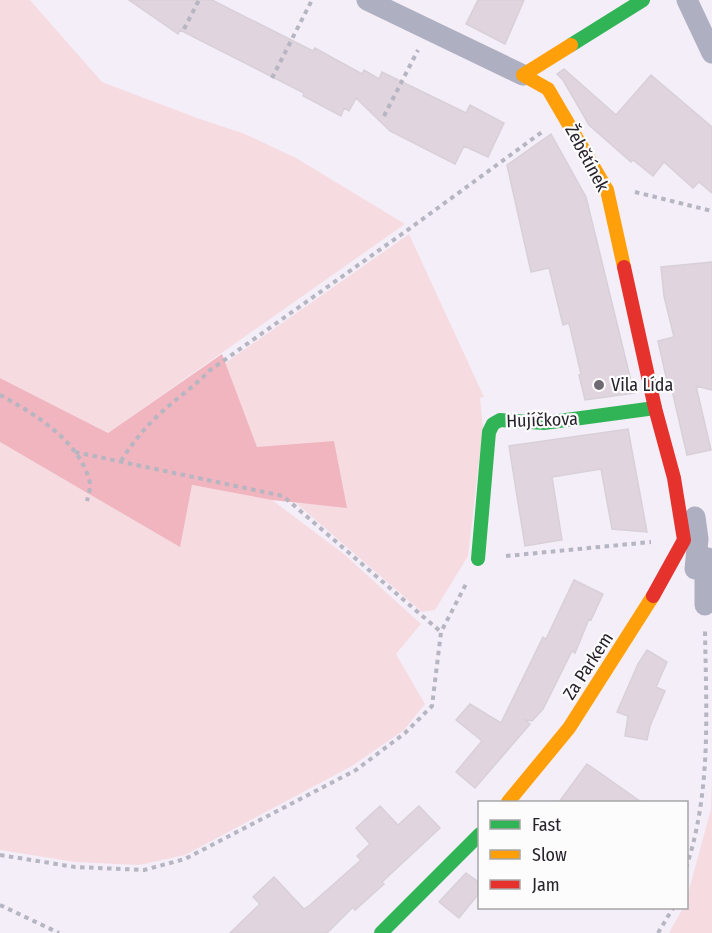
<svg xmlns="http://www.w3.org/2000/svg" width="712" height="933" font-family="'Fira Sans Condensed',sans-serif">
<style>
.green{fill:#f6dce1}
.forest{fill:#f0b5be}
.building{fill:#e0d4de;stroke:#d8d0d8;stroke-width:1.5}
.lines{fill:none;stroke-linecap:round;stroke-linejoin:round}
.path{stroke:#b6b5c2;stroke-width:4;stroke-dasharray:4.5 4.5;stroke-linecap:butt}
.street{stroke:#afafc2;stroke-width:21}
.fast{stroke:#30b455;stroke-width:14}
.slow{stroke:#ff9f0a;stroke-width:14}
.jam{stroke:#e5322d;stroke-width:14}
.poi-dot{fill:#6f6973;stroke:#fcfcfc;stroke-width:2}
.labels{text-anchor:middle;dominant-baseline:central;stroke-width:4.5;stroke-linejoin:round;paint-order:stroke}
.street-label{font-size:18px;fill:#27222b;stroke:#fcfcfc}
.poi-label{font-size:18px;fill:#27222b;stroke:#fcfcfc;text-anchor:start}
</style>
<rect width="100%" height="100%" fill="#f4eef8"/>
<path class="green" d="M 0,0 L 30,0 L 102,82 L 197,118 L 245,134 L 296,158 L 405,224 L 108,433 L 0,378 Z
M 409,234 L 484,397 L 480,398 L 483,427 L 468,556 L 435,610 L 422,612 L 296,503 L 347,507 L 257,447 L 225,363 Z
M 0,442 L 179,546 L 192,485 L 272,500 L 344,554 L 421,624 L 396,654 L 425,704 L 404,730 L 352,766 L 185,855 L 139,865 L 75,862 L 0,850 Z
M 712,777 L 712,933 L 669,933 L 683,908 L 686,908 L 687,897 L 711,809 Z"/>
<path class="forest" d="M 222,354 L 257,447 L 334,441 L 347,508 L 272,500 L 192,485 L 180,547 L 0,442 L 0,378 L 108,433 Z"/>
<path class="building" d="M 129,0 L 212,0 L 313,51 L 315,48 L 362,74 L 364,70 L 379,79 L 382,72 L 466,113 L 470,105 L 504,123 L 488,157 L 464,146 L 455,164 L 390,131 L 356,98 L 349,111 L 344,108 L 341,116 L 303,96 L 304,93 L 180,30 L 178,34 Z
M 478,0 L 524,0 L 505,44 L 466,24 Z
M 564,69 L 616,115 L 651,75 L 678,98 L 712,127 L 712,193 L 699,182 L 693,188 L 664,162 L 653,176 L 633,160 L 631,162 L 589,125 L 563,80 L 557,74 Z
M 551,134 L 586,197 L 634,393 L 585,400 L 579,375 L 581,374 L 569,323 L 563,325 L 549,268 L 531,272 L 507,165 Z
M 712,262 L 712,390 L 696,386 L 711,450 L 687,455 L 672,390 L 669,390 L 658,341 L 674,337 L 664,296 L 661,267 Z
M 628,429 L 647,532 L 612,529 L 601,469 L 552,477 L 562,540 L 525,546 L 509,446 Z
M 574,580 L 603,594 L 591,620 L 589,619 L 575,653 L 572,651 L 543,709 L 532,721 L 525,720 L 530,724 L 475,788 L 456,772 L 482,741 L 456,720 L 470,704 L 501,723 L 543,637 L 546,639 Z
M 647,650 L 667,662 L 656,687 L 665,691 L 650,726 L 647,740 L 625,736 L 628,716 L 617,712 L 638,664 Z
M 587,764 L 606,777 L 641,802 L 559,802 Z
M 380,806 L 398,825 L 419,806 L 440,828 L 382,882 L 384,884 L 355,910 L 353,907 L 327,933 L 230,933 L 260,904 L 253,897 L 274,877 L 304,909 L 310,905 L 361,860 L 357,856 L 370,844 L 356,828 Z
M 466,873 L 480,883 L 480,892 L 459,918 L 439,902 Z"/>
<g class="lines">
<path class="path" d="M 184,29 L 199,0
M 272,78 L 312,0
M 384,116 L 418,50
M 635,192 L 712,211
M 0,395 C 34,413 81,442 90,483 C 91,488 88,496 87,501
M 75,452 L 283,496 L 441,632
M 121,461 C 133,442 146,426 163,411 C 178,397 195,386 209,371 L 409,229 L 542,132
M 506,556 L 651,542
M 0,855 L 75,867 L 144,870 L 185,859 L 356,770 L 405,733 L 432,706 L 441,632 L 466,584
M 686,868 C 712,790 706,709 705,628
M 0,905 L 59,933
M 658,933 L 673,908"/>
<path class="street" d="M 367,0 L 523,75
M 687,0 L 712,53
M 695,517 L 698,539 L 695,569 L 705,571
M 705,605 L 705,571 L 708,558"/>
<path class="fast" d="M 571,45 L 643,0
M 478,559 L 489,432 L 493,424 L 500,420 L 544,423 L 655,408
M 381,933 L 480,834"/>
<path class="slow" d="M 571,45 L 523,75 L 548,89 L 607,190 L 624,267
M 508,802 L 569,728 L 653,596"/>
<path class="jam" d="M 624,267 L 655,408 L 674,478 L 684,540 L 653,596"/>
</g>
<circle class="poi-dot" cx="599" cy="385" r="6"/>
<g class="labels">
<g class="street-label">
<text transform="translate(587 158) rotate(62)">Žebětínek</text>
<text transform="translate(542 420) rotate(-2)">Hujíčkova</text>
<text transform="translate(588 666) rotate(-57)">Za Parkem</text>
</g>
<g class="poi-label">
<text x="611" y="385">Vila Lída</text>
</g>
</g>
<rect x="478" y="801" width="210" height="108" fill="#fcfcfc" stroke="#a7a5a8" stroke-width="1.5"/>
<rect x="490" y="820" width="30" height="9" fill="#30b455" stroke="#a7a5a8" stroke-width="1.5"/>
<text x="532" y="831" font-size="18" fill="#27222b">Fast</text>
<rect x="490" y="850" width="30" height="9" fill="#ff9f0a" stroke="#a7a5a8" stroke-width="1.5"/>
<text x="532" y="861" font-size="18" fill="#27222b">Slow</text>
<rect x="490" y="880" width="30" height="9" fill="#e5322d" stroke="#a7a5a8" stroke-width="1.5"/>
<text x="532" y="891" font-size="18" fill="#27222b">Jam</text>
</svg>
